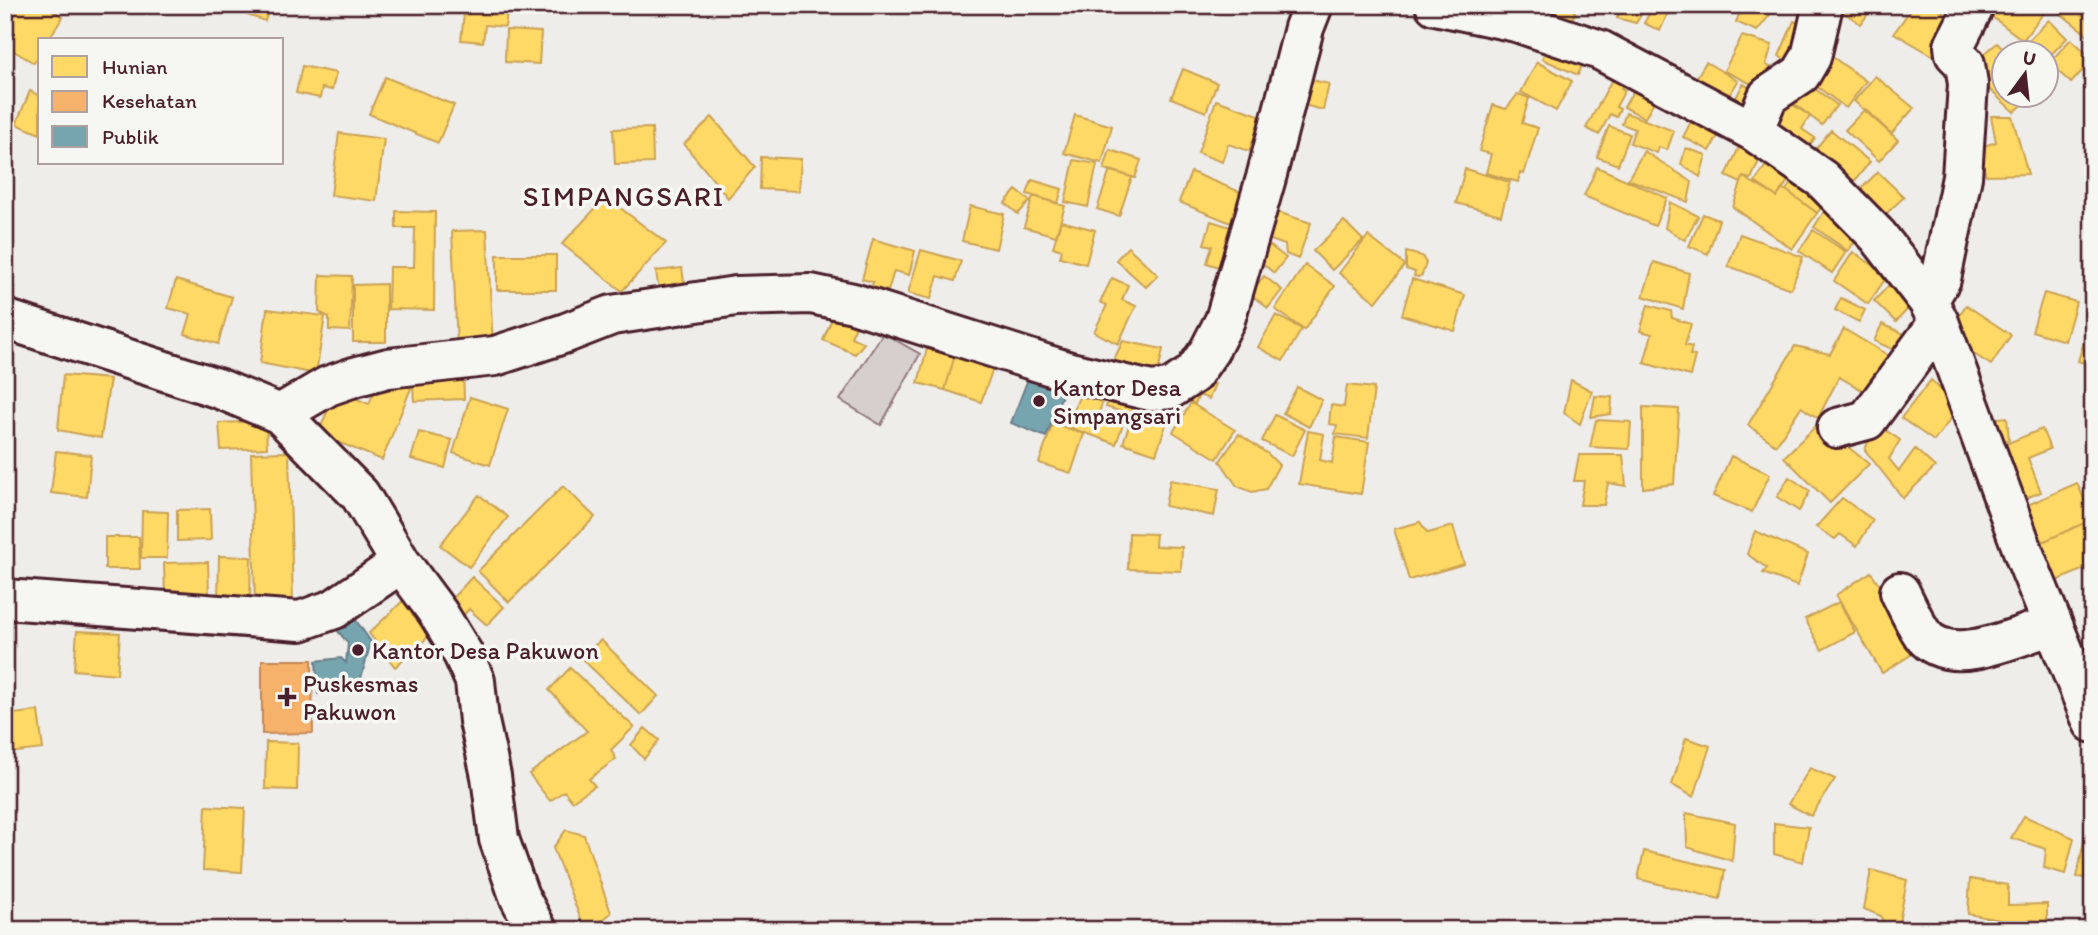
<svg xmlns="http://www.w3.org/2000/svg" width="2098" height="935" font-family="Itim,sans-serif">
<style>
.green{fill:#d7cfce;stroke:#90777c;stroke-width:2}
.homes{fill:#ffd966;stroke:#c9a154;stroke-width:2}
.health{fill:#f6b26b;stroke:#c28658;stroke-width:2}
.public{fill:#76a5af;stroke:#697d87;stroke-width:2}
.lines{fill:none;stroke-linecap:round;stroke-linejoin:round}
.minor-casing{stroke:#4a1f2b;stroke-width:44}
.minor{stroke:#f6f6f2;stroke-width:38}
.poi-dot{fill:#4a1f2b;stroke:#f6f6f2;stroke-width:2.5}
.labels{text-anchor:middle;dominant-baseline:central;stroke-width:7;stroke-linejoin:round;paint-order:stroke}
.poi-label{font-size:24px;fill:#4a1f2b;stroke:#f6f6f2;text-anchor:start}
.quarter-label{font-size:28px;letter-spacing:2px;fill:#4a1f2b;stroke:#f6f6f2}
</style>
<rect width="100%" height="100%" fill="#efedea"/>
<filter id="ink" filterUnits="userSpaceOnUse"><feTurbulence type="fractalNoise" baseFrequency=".0143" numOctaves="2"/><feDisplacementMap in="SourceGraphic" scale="14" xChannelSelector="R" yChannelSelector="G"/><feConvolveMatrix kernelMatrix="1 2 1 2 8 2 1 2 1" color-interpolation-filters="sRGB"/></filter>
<g filter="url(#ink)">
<path class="green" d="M 883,333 L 920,354 L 881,425 L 840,400 Z"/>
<path class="homes" d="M 5,5 L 44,5 L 63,17 L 48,40 L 40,40 L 40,53 L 34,63 L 7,47 L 15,34 L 5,29 Z
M 228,5 L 270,5 L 265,21 L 227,8 Z
M 465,5 L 508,5 L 505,27 L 485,25 L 483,42 L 461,40 Z
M 1549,5 L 1567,5 L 1576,13 L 1560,31 L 1541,14 Z
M 1623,5 L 1647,5 L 1636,23 L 1617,18 Z
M 1654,5 L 1671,6 L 1660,31 L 1644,23 Z
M 1743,5 L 1765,5 L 1773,11 L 1757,31 L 1736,22 Z
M 1832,5 L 1874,5 L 1861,24 Z
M 1914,5 L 1934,5 L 1955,21 L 1939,59 L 1894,33 Z
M 1987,5 L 2048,5 L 2049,6 L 2023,40 L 1983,10 Z
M 2050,5 L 2093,5 L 2093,31 L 2089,36 Z
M 2049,20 L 2067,38 L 2046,60 L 2046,52 L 2027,52 L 2022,47 Z
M 1794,21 L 1815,31 L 1800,71 L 1779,56 Z
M 506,30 L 541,32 L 539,64 L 505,62 Z
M 1742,36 L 1772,45 L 1766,65 L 1783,74 L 1771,93 L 1724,71 Z
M 2071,39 L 2093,59 L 2071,83 L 2049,63 Z
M 1550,40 L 1586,56 L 1578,75 L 1542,59 Z
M 1997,43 L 2006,52 L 2004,52 L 2004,94 L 2036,94 L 2014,112 L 1967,69 Z
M 1827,53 L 1866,81 L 1846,108 L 1808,80 Z
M 1537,62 L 1572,81 L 1556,111 L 1521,92 Z
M 1706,62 L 1738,81 L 1722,107 L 1690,88 Z
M 302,66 L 336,73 L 332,90 L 322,88 L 320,98 L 296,93 Z
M 1183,69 L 1217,83 L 1206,112 L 1171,98 Z
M 1615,74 L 1625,80 L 1621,88 L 1625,90 L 1616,107 L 1620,109 L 1616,117 L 1610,114 L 1599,135 L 1586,128 Z
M 1875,76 L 1914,108 L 1891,134 L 1854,101 Z
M 385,77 L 454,105 L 438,143 L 369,114 Z
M 1299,77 L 1329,84 L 1323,110 L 1292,102 Z
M 1639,81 L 1659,92 L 1645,118 L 1624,107 Z
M 1804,81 L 1837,105 L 1822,125 L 1789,100 Z
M 1743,84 L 1764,95 L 1749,122 L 1729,111 Z
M 30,91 L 40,96 L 40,134 L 16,124 Z
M 1518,94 L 1529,98 L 1522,123 L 1538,128 L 1524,174 L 1520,173 L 1518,182 L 1486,173 L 1491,154 L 1479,151 L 1493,105 L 1506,109 Z
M 1781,97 L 1810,116 L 1802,129 L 1815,138 L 1800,159 L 1759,130 Z
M 1216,100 L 1262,116 L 1249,151 L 1228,144 L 1222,162 L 1198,153 Z
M 1865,109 L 1898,140 L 1879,161 L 1845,130 Z
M 1696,112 L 1723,126 L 1710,151 L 1683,137 Z
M 1626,113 L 1674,131 L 1667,150 L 1659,147 L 1657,153 L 1630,143 L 1635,129 L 1622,124 Z
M 1075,115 L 1112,126 L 1102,163 L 1064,153 Z
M 1991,116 L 2012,116 L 2028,174 L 1986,175 L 1978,148 L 1996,142 Z
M 712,117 L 755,167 L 728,198 L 684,144 Z
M 1609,126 L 1630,134 L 1618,165 L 1597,157 Z
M 652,128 L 653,163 L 615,164 L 613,129 Z
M 1831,130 L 1870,162 L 1844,194 L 1804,163 Z
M 339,133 L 384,139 L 376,201 L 331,195 Z
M 1739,147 L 1761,156 L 1751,179 L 1743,177 L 1741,183 L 1726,176 Z
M 1686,148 L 1706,155 L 1700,177 L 1681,164 Z
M 1110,150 L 1141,160 L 1135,178 L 1104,169 Z
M 1644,151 L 1692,182 L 1688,202 L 1628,179 Z
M 1774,153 L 1796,169 L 1777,197 L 1755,182 Z
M 761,157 L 801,159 L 799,191 L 760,189 Z
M 1074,160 L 1097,164 L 1088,207 L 1065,202 Z
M 1597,167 L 1667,198 L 1655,226 L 1584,196 Z
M 1465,169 L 1510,182 L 1501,215 L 1456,203 Z
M 1110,170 L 1132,177 L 1119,216 L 1097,209 Z
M 1801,170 L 1832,193 L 1817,213 L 1786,190 Z
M 1191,172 L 1243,193 L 1231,223 L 1179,202 Z
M 1878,172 L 1904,197 L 1873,226 L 1848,201 Z
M 1743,177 L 1777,197 L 1782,189 L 1786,190 L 1817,213 L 1792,249 L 1733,207 Z
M 1032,180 L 1062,189 L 1058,203 L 1027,194 Z
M 1016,190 L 1030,201 L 1018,214 L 1005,203 Z
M 1033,196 L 1065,206 L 1056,236 L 1024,227 Z
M 606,197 L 666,243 L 622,291 L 562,244 Z
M 1670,202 L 1698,216 L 1685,240 L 1665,228 Z
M 970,206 L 1004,214 L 996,249 L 962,241 Z
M 1826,209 L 1860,234 L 1848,251 L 1814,227 Z
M 1271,210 L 1311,223 L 1298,259 L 1286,254 L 1285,245 L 1262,237 Z
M 396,211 L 435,212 L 434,310 L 388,309 L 389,267 L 414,267 L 415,228 L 396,228 Z
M 1703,214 L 1719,220 L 1708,254 L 1689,246 Z
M 1061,221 L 1095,230 L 1086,264 L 1060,257 L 1062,250 L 1053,247 Z
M 1211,221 L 1240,230 L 1228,270 L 1207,263 L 1212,246 L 1204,244 Z
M 1344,221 L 1363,240 L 1332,270 L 1313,251 Z
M 487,230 L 493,346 L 457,347 L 452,231 Z
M 1813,230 L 1846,252 L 1832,273 L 1799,251 Z
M 1740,234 L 1803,257 L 1791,289 L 1728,266 Z
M 1368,236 L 1405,265 L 1376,302 L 1339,273 Z
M 873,239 L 915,251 L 909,275 L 894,271 L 888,291 L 872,287 L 873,282 L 862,279 Z
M 1268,244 L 1286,258 L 1274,273 L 1256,258 Z
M 1128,247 L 1158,275 L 1146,287 L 1116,260 Z
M 921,250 L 961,261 L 955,281 L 938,276 L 931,299 L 908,293 Z
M 1406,252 L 1422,256 L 1426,263 L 1422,275 L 1418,277 L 1414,276 L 1415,272 L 1406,269 Z
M 1853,252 L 1888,275 L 1868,304 L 1834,281 Z
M 497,255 L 556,255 L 556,290 L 497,290 Z
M 1654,262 L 1689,273 L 1683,309 L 1643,296 Z
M 1305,265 L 1335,286 L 1304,330 L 1275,309 Z
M 682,268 L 685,289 L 659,292 L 656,271 Z
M 320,275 L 352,276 L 350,331 L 329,330 L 329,317 L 319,312 Z
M 1264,276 L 1282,290 L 1268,308 L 1250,294 Z
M 1112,278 L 1128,285 L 1122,300 L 1136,306 L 1118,344 L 1094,332 L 1107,305 L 1100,302 Z
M 1412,279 L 1465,295 L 1455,331 L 1402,315 Z
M 176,280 L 232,297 L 218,344 L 185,334 L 191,314 L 168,308 Z
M 1891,283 L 1913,303 L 1896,322 L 1874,301 Z
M 386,284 L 386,342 L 353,342 L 353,285 Z
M 2044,293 L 2076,302 L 2065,341 L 2032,331 Z
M 1841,298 L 1865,310 L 1859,322 L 1835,310 Z
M 1648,305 L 1671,311 L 1672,318 L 1691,324 L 1685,345 L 1692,347 L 1690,355 L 1695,356 L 1690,376 L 1644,363 L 1652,334 L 1640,331 Z
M 1966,305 L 2011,335 L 1991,365 L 1946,336 Z
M 837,307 L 860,317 L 851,337 L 864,343 L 855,354 L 823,340 Z
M 267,309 L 325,316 L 316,374 L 260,363 Z
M 2093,312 L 2093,366 L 2078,361 Z
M 1276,315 L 1302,329 L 1283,361 L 1258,347 Z
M 1882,324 L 1911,337 L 1903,354 L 1874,341 Z
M 1844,329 L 1891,357 L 1871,395 L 1839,377 L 1818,418 L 1801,407 L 1776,445 L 1748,425 L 1795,346 L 1830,354 Z
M 1123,341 L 1163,349 L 1156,383 L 1107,373 Z
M 927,348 L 955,355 L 945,390 L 918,383 Z
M 955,355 L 993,368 L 981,402 L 945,390 Z
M 463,369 L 464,399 L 414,401 L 412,371 Z
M 63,375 L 110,379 L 101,438 L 58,430 Z
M 381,376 L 411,388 L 382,460 L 318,434 L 336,390 L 369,404 Z
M 1571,380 L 1592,391 L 1580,424 L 1564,413 Z
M 1931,380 L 1959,408 L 1934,441 L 1901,418 Z
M 1084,383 L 1107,391 L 1099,412 L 1124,421 L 1116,444 L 1068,427 Z
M 1215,384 L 1209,399 L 1199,395 L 1195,404 L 1179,396 L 1190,385 Z
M 1112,385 L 1134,402 L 1130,414 L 1106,407 Z
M 1347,385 L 1374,388 L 1368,438 L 1335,434 L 1337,425 L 1329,424 L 1331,405 L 1344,407 Z
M 1297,387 L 1322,400 L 1309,427 L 1283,413 Z
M 1595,396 L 1612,397 L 1611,414 L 1591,417 Z
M 470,397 L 508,409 L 490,465 L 453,453 Z
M 1191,403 L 1235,430 L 1217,459 L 1173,432 Z
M 1136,405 L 1169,416 L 1156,454 L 1123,443 Z
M 1643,407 L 1679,409 L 1674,484 L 1643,488 Z
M 1275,415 L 1305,430 L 1292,456 L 1262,441 Z
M 2007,417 L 2009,440 L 1991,441 L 1980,420 Z
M 1596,420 L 1631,422 L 1629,449 L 1590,447 Z
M 266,421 L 267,448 L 221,450 L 219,423 Z
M 1053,423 L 1084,434 L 1071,473 L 1039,463 Z
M 1819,423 L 1869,464 L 1830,503 L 1784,457 Z
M 1875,423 L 1900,440 L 1889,459 L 1899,471 L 1915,449 L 1935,467 L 1903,498 L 1865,450 Z
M 2042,429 L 2050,449 L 2028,458 L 2041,492 L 2014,503 L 1991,450 Z
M 1308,431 L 1324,434 L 1320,460 L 1332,463 L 1336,437 L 1369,442 L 1361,494 L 1299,484 Z
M 419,432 L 452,440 L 445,468 L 411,459 Z
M 1239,434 L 1268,454 L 1279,465 L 1266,489 L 1252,492 L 1237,486 L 1220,461 Z
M 56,451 L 91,455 L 87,497 L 51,493 Z
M 289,452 L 293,603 L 255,604 L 251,453 Z
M 1579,455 L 1623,455 L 1626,486 L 1608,483 L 1604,505 L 1580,505 L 1584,481 L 1574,481 Z
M 1731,456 L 1770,474 L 1752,512 L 1713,496 Z
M 1789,477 L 1810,491 L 1799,511 L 1777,497 Z
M 1170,480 L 1219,489 L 1214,516 L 1165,506 Z
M 2077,483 L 2093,519 L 2038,544 L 2021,508 Z
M 563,486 L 595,517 L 509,602 L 478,571 Z
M 479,495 L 508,517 L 469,567 L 440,545 Z
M 1842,498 L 1873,520 L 1857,546 L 1840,534 L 1835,539 L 1816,527 Z
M 210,509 L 211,540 L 177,541 L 177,510 Z
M 142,511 L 168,512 L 167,558 L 141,558 Z
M 2093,519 L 2093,565 L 2055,582 L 2038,544 Z
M 1420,522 L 1428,533 L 1453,526 L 1464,564 L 1409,580 L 1394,529 Z
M 5,523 L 10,523 L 11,581 L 5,580 Z
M 1755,531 L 1808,554 L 1797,586 L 1763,573 L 1767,568 L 1747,554 Z
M 1129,533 L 1156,534 L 1155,546 L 1182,547 L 1181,571 L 1128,569 Z
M 105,537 L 139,537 L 140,569 L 105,569 Z
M 219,556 L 251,557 L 250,599 L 218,598 Z
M 208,562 L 209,594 L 165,595 L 164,563 Z
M 1871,572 L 1922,648 L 1882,673 L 1836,595 Z
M 472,577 L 504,607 L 487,625 L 469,609 L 461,618 L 446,605 Z
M 409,595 L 429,636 L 395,667 L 369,633 Z
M 1839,602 L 1855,632 L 1822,650 L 1805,619 Z
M 77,631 L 120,633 L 117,674 L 74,670 Z
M 601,640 L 658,696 L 641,715 L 580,657 Z
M 570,668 L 634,727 L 611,750 L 616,759 L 589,779 L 595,786 L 572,801 L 564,791 L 550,801 L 529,774 L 587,731 L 549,690 Z
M 38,711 L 43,749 L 9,753 L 5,715 Z
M 645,728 L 659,740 L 644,759 L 631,745 Z
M 1686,738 L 1710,746 L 1694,797 L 1672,785 Z
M 266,742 L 298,743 L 297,790 L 265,789 Z
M 1810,768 L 1835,779 L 1811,816 L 1788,804 Z
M 206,806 L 245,808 L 242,872 L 203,870 Z
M 1686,813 L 1735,823 L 1732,861 L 1687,847 Z
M 2024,816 L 2074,838 L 2065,874 L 2044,868 L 2046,849 L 2011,838 Z
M 1774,823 L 1809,827 L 1803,862 L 1774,854 Z
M 566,830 L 584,835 L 611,913 L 591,930 L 585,930 L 553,848 Z
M 2085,835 L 2093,836 L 2093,879 L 2077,877 Z
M 1644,851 L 1725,870 L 1720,899 L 1638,879 Z
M 1871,870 L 1907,880 L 1898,928 L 1883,924 L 1881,916 L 1864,909 Z
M 1970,879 L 2008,885 L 2008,905 L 2047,904 L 2047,930 L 2000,930 L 2000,920 L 1968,914 Z
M 2092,891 L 2093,891 L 2093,916 L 2088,915 Z"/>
<path class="health" d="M 262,660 L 312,660 L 313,733 L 262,734 Z"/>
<path class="public" d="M 1033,366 L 1068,379 L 1046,437 L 1011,423 Z
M 353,616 L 371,642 L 358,689 L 318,694 L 316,661 L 341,658 L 346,663 L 348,643 L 337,630 Z"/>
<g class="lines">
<g class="minor-casing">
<path id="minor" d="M 1435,5 L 1516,22 L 1600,50 L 1753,131 L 1822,179 L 1878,236 L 1928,301 L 1939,322 L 2026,559 L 2093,723
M 1753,131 L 1768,96 L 1801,74 L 1811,57 L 1823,5
M 1928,301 L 1941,279 L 1962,177 L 1968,84 L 1965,64 L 1955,54 L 1954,46 L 1975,5
M 5,319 L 220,389 L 280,414 L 360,495 L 401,563 L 438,613 L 463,654 L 475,681 L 479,721 L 491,776 L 499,839 L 519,896 L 537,930
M 280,414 L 328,386 L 354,377 L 388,368 L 495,356 L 566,333 L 612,315 L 736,296 L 811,294 L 853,303 L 1070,372 L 1151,391 L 1170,389 L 1193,374 L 1209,351 L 1225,320 L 1266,178 L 1304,28 L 1313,5
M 1837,428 L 1867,420 L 1939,322
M 1900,592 C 1907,606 1914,622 1923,635 C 1950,670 2020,635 2052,625
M 5,599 L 300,621 L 334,609 L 401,563"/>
</g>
<use href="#minor" class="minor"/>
</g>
</g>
<g class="poi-dot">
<circle cx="1039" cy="401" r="7"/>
<circle cx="358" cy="650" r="7"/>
<path d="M283.5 686.5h7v7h7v7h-7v7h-7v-7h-7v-7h7z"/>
</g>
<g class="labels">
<g class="poi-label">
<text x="1053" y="387">Kantor Desa<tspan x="1053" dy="28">Simpangsari</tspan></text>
<text x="372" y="650">Kantor Desa Pakuwon</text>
<text x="303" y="683">Puskesmas<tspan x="303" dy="28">Pakuwon</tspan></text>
</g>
<g class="quarter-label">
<text x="624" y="196">SIMPANGSARI</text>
</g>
</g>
<rect width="2098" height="935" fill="none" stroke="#f6f6f2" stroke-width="28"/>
<rect x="14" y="14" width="2070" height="907" fill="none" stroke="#4a1f2b" stroke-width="2.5" filter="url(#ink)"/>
<rect x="38" y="38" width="245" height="126" fill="#f6f6f2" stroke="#b1a0a2" stroke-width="2"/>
<rect x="52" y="56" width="35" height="21" fill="#ffd966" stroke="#b1a0a2" stroke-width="2"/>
<text x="102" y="74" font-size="21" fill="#4a1f2b">Hunian</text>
<rect x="52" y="91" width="35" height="21" fill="#f6b26b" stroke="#b1a0a2" stroke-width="2"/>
<text x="102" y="108" font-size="21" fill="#4a1f2b">Kesehatan</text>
<rect x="52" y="126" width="35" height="21" fill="#76a5af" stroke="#b1a0a2" stroke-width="2"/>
<text x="102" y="144" font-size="21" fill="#4a1f2b">Publik</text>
<g transform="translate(2025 74) rotate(15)"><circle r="33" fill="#f6f6f2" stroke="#b1a0a2" stroke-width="2"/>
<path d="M0-5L12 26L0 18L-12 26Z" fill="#4a1f2b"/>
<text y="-10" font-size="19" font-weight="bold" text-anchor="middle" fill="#4a1f2b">U</text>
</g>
</svg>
